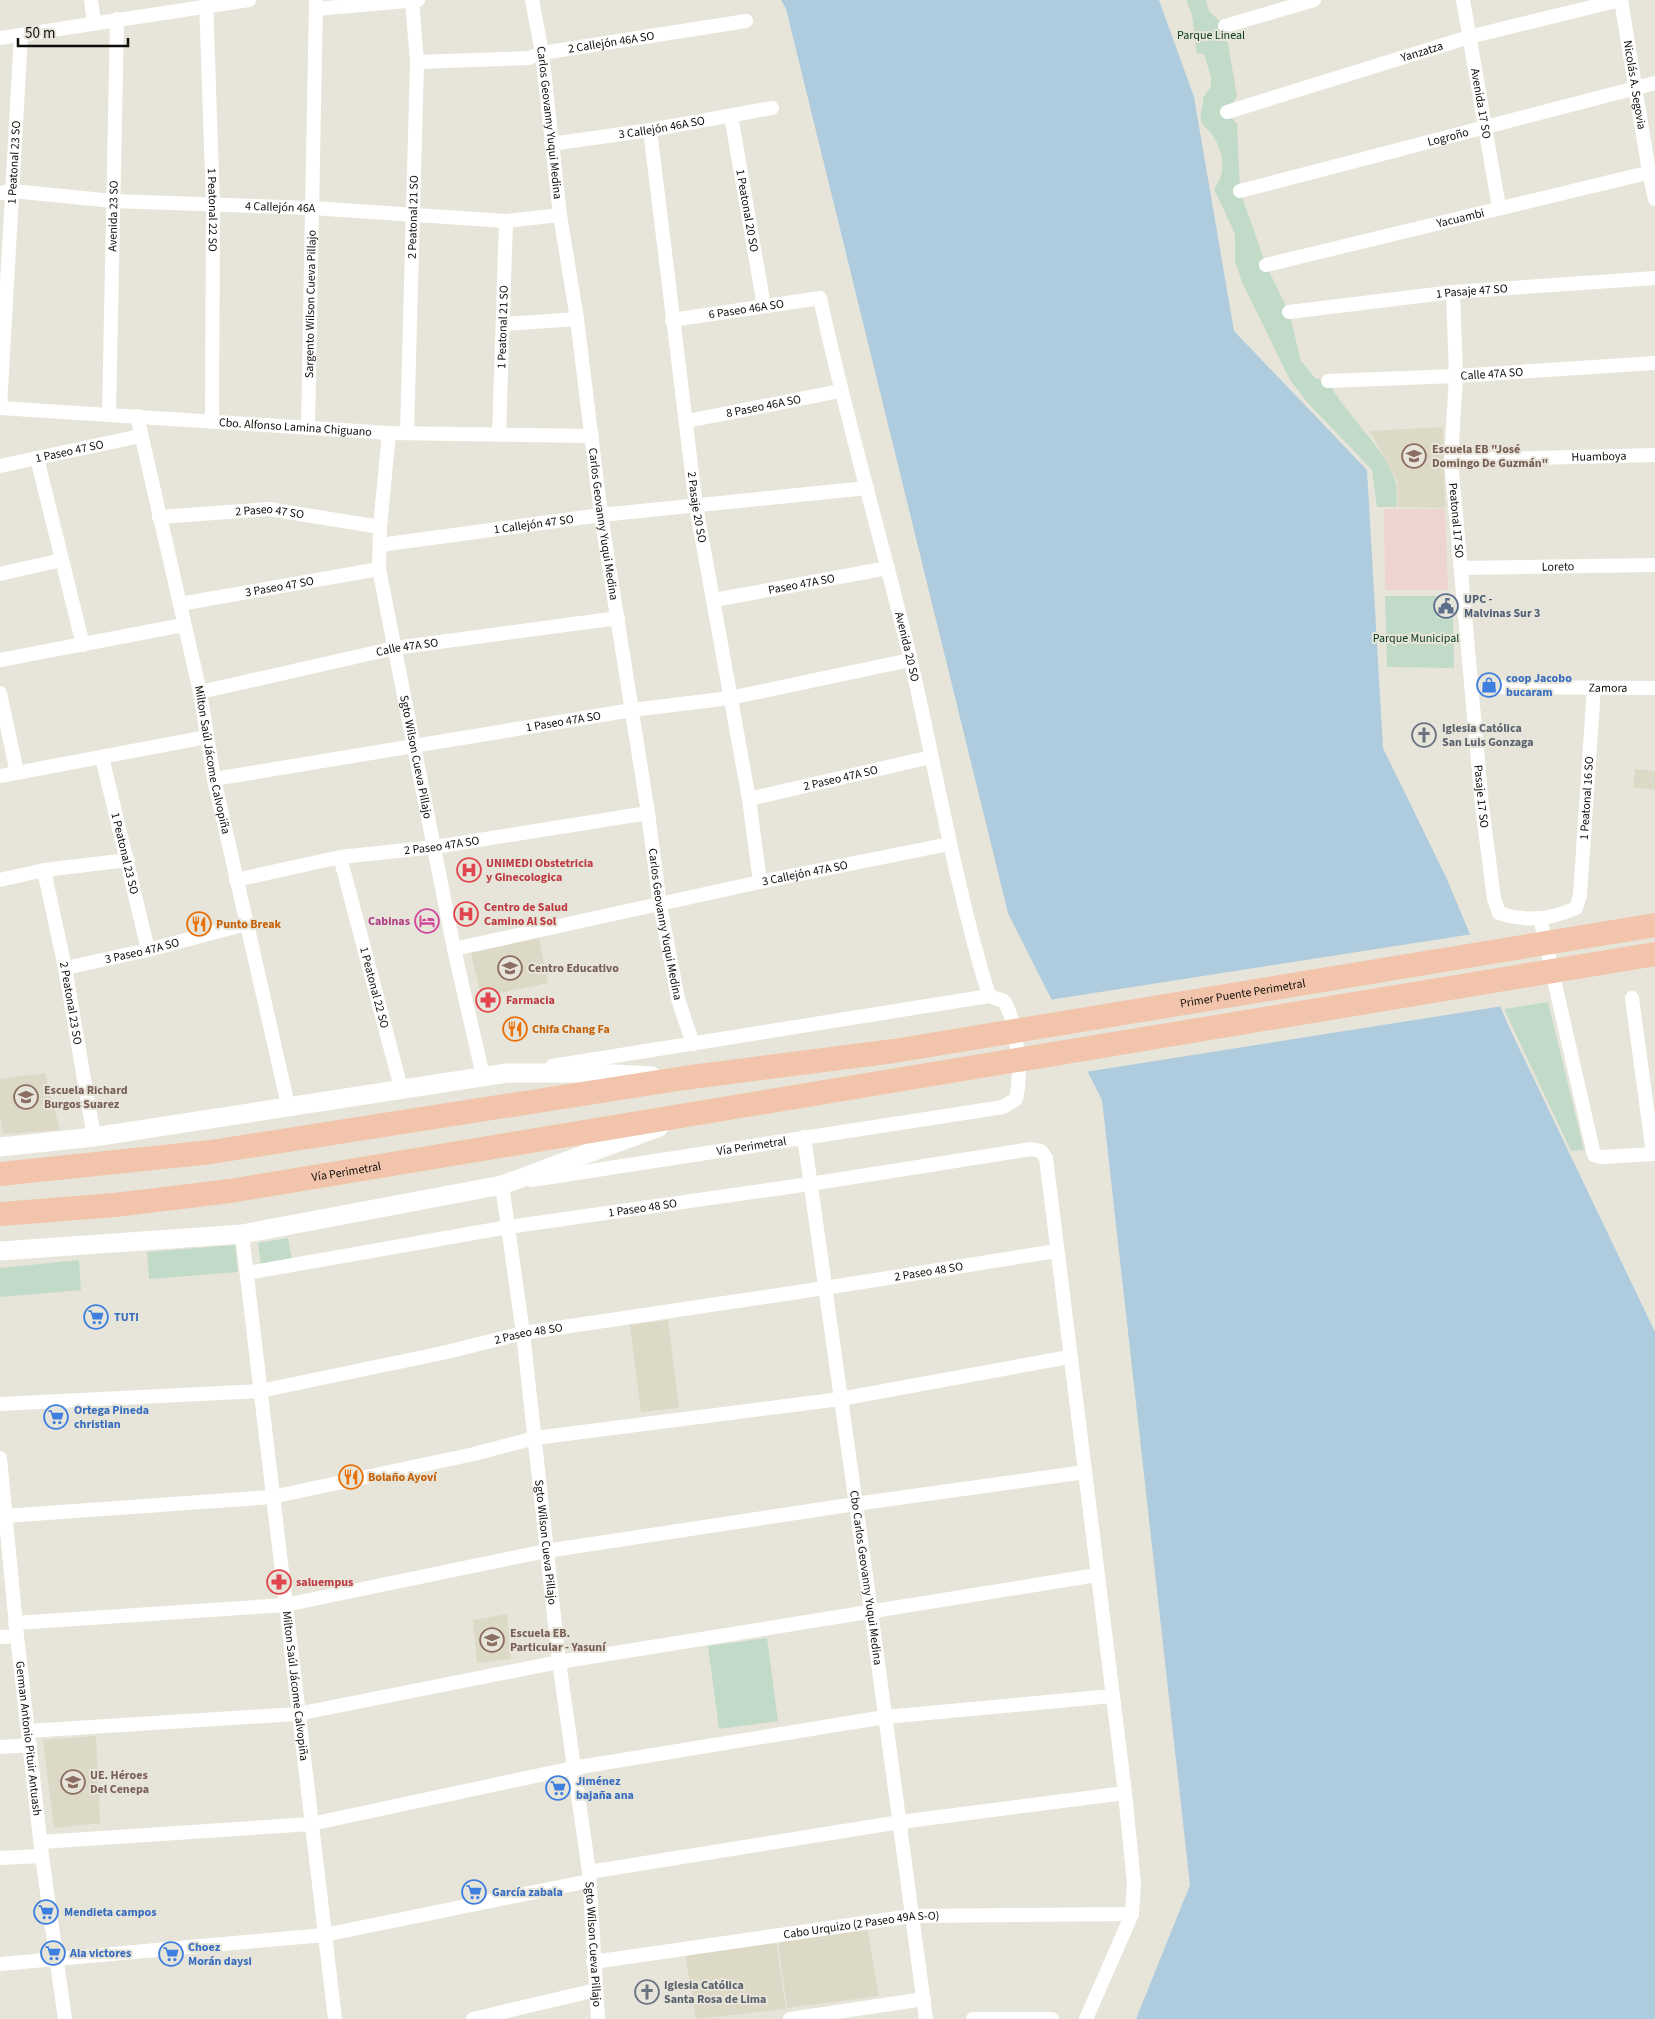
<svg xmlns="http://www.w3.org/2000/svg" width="1655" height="2019" font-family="'Source Sans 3',sans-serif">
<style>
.built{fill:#ddd9c7}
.medical{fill:#eed4cf}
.green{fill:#c2dbc9}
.water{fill:#afccdf}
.pier{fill:#e7e5d9}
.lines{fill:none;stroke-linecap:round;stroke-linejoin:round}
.street{stroke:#fff;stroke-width:14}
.secondary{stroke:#fff;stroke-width:19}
.highway{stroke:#f2c4ab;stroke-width:24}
.labels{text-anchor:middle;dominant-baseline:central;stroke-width:4;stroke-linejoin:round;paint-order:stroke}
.park-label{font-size:12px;fill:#06391e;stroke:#e7e5d9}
.street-label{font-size:12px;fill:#0f0e0a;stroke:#e7e5d9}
.education-label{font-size:12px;font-weight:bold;fill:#785e54;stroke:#e7e5d9;text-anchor:start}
.service-label{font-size:12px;font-weight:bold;fill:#4e5e75;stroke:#e7e5d9;text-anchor:start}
.shop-label{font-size:12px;font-weight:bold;fill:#366cbe;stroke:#e7e5d9;text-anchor:start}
.worship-label{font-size:12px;font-weight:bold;fill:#5b616d;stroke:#e7e5d9;text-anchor:start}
.health-label{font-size:12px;font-weight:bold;fill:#be3a42;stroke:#e7e5d9;text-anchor:start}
.hotel-label{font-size:12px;font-weight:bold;fill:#b23c85;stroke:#e7e5d9;text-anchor:end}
.food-label{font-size:12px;font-weight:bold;fill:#c56008;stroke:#e7e5d9;text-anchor:start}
</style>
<rect width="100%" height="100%" fill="#e7e5d9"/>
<path class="built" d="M 1443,427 L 1445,508 L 1398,507 L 1397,481 L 1370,431 Z
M 1635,769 L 1655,771 L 1655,790 L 1633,787 Z
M 539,938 L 548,983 L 481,997 L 471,953 Z
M 45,1073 L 60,1130 L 3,1134 L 0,1116 L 0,1079 Z
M 668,1320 L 679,1408 L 641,1412 L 630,1325 Z
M 507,1614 L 511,1659 L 477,1663 L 473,1620 Z
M 96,1736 L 100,1823 L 54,1828 L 43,1740 Z
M 867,1927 L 879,1996 L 787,2008 L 778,1941 Z
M 776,1941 L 786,2009 L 696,2019 L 685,1954 Z"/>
<path class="medical" d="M 1384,509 L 1445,509 L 1448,590 L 1385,590 Z"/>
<path class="green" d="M 1186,0 L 1206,0 L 1209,11 L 1225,26 L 1237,96 L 1227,112 L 1237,124 L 1240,191 L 1266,265 L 1289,312 L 1301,361 L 1315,378 L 1328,381 C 1345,414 1385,448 1395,480 C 1398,488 1396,499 1397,507 L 1377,507 L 1372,470 L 1307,402 L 1290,380 L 1242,282 L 1235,262 L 1235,234 L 1214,189 C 1228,172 1223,150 1211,133 C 1209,130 1205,128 1203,125 C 1197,118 1204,106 1203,98 L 1211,86 L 1211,77 L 1204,54 L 1197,54 L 1192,15 Z
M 1385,596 L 1436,596 L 1438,618 L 1453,618 L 1454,668 L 1387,667 Z
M 1548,1002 L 1584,1150 L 1571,1151 L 1504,1009 Z
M 288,1238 L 292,1260 L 261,1265 L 258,1243 Z
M 235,1245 L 238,1272 L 149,1279 L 147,1252 Z
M 79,1260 L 81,1290 L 0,1297 L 0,1268 Z
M 767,1638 L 778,1721 L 719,1729 L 708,1646 Z"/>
<path class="water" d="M 781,0 L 1159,0 L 1194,97 L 1234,331 L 1367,470 L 1383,748 L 1446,877 L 1509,1027 L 1655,1332 L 1655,2019 L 1136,2019 L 1190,1885 L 1102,1100 L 1008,913 L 786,9 Z"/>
<path class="pier" d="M 1473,934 L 1503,1006 L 1085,1072 L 1049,1000 Z"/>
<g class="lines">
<g class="street">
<path d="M 91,0 L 94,23"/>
<path id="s1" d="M 206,0 L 213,204 L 212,421"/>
<path id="s2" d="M 532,0 L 542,53 L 560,215 L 577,319 L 601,515 L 648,813 L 660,905 L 678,999 L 693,1044"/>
<path id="s3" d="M 1463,0 L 1499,207"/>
<path id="s4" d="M 1621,0 L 1649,172 L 1655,199"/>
<path d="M 316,9 L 418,0"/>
<path d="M 1225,26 L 1314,0"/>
<path d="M 0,38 L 249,0"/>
<path id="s5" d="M 417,62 L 529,58 L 542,53 L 746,21"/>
<path id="s6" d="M 1227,112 L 1469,37 L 1620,0"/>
<path id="s7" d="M 731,116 L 764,306"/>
<path id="s8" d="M 650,130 L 696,506 L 749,799 L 760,882"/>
<path id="s9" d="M 551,144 L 650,130 L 772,108"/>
<path id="s10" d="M 1240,191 L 1655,83"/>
<path id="s11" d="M 0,193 L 13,191 L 113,201 L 312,208 L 506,221 L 560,215"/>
<path id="s12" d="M 1266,265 L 1655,171"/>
<path id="s13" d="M 1453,292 L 1456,376 L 1451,460 L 1482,806 L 1494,899 L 1499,913 C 1525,922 1552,919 1576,908 L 1580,895 L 1594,687"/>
<path id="s14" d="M 1289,312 L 1453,292 L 1655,278"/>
<path id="s15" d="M 672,320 L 820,298 C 846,419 881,537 910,657 C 936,770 955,885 989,996"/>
<path d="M 504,324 L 577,319"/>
<path id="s16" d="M 1328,381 L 1456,376 L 1655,363"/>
<path id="s17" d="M 0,408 L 389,433 L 592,436"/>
<path id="s18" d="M 0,408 L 21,35"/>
<path id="s19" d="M 109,414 L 117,19"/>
<path id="s20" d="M 137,416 L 200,692 L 214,779 L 288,1105"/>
<path id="s21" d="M 687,421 L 840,391"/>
<path id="s22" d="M 308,428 L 316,0"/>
<path id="s23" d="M 389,433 L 380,527 L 379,569 L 454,949 L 483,1076"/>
<path id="s24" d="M 407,433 L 417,62 L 412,1"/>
<path id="s25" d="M 499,435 L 506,221"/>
<path d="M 37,458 L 83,645"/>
<path id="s26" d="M 1451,460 L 1655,455"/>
<path id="s27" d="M 0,466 L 140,436"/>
<path id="s28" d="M 159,517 L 269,509 L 380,527"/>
<path id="s29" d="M 380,545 L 601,515 L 867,488"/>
<path id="s30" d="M 1462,568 L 1655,565"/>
<path d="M 0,574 L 62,560"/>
<path id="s31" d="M 714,600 L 888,568"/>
<path id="s32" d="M 180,604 L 379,569"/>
<path d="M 0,660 L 183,625"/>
<path id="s33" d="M 1472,687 L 1655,688"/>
<path id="s34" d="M 200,692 L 395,648 L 618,618"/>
<path d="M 0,693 L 17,773"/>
<path id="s35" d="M 102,757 L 148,950"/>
<path d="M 0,776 L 207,737"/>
<path id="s36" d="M 214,779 L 632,710 L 730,698 L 910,660"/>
<path id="s37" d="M 749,799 L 931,757"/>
<path id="s38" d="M 340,857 L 401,1088"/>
<path id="s39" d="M 44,870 L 65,968 L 94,1137"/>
<path d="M 0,880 L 44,870 L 128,860"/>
<path id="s40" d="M 236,880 L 340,857 L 435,847 L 648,813"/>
<path d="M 1540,918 L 1594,1155 L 1601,1157 L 1655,1154"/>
<path id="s41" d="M 454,949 L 760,882 L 949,844"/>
<path id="s42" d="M 65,968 L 148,950 L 246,924"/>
<path d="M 1632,998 L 1653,1154"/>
<path id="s43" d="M 804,1137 L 871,1611 L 926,2019"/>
<path id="s44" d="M 532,1180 L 1003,1107 L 1016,1099 C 1022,1075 1017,1022 1004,1001 L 989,996 L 552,1066"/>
<path id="s45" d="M 511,1184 L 502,1185 L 523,1333 L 559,1662 L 589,1872 L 598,2019"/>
<path id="s46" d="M 242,1234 L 335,2019"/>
<path id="s47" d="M 247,1273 L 508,1227 L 810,1184 L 1031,1149 L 1041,1151 L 1046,1158 L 1125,1793 L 1134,1883 L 1132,1914 L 1086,2019"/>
<path id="s48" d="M 0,1404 L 260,1391 L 447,1352 L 523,1333 L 825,1288 L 1056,1251"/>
<path id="s49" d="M 0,1458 L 17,1636 L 42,1856 L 65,2019"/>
<path d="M 5,1516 L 272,1497 L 474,1454 L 535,1438 L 840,1399 L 1069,1357"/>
<path d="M 15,1623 L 285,1605 L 546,1551 L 855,1504 L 1085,1472"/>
<path d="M 0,1637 L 17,1636"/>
<path d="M 28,1731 L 297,1714 L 559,1662 L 1097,1575"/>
<path d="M 0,1747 L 30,1745"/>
<path d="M 41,1842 L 311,1824 L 573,1768 L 885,1717 L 1112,1696"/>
<path d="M 0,1858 L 42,1856"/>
<path d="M 589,1872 L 900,1822 L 1125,1793"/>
<path id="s50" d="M 593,1962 L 912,1916 L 1132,1914"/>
<path d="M 0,1964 L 324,1935 L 589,1881"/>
<path d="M 473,2019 L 596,1990"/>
<path d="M 790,2019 L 924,1999"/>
<path d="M 973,2019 L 1052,2019"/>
</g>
<path class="secondary" d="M 0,1147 L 94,1137 L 507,1073 L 595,1073 L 652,1076
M 0,1251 L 242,1234 L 502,1185 L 659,1127"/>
<g class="highway">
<path id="s51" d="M 0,1174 L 211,1152 L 684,1078 L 894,1051 L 1655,925"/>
<path id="s52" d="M 0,1214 L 115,1205 L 230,1191 L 1655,954"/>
</g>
</g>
<defs>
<g id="school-ring" transform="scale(1.25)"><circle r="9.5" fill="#e7e5d9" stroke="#8d6e63" stroke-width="1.5"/><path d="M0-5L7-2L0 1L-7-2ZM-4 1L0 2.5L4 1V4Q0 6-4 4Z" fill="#8d6e63"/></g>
<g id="civic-ring" transform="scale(1.25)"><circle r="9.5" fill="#e7e5d9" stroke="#5c6f8a" stroke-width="1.5"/><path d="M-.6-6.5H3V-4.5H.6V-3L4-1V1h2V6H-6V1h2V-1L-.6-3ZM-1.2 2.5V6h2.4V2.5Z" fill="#5c6f8a"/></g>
<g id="shop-ring" transform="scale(1.25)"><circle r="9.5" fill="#e7e5d9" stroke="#3f7fe0" stroke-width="1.5"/><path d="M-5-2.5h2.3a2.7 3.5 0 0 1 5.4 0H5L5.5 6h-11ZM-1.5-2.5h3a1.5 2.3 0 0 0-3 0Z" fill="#3f7fe0"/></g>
<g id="church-ring" transform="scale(1.25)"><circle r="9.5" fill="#e7e5d9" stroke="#6b7280" stroke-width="1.5"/><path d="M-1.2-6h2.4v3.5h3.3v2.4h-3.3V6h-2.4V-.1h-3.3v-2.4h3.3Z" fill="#6b7280"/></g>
<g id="hospital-ring" transform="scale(1.25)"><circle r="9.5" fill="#e7e5d9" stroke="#e0444e" stroke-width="1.5"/><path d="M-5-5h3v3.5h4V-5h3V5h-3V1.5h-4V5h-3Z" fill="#e0444e"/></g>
<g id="hotel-ring" transform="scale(1.25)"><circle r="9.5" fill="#e7e5d9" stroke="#d1479c" stroke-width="1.5"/><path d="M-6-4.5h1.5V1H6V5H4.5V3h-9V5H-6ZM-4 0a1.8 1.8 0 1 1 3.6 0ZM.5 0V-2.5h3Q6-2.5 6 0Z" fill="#d1479c"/></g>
<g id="restaurant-ring" transform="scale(1.25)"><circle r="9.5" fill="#e7e5d9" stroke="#e8710a" stroke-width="1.5"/><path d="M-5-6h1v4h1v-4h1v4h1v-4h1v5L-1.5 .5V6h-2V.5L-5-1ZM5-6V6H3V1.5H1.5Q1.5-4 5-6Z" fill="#e8710a"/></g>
<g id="pharmacy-ring" transform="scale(1.25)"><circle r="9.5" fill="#e7e5d9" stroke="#e0444e" stroke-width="1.5"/><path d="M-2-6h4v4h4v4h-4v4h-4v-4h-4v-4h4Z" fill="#e0444e"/></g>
<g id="supermarket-ring" transform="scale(1.25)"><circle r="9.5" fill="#e7e5d9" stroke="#3f7fe0" stroke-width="1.5"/><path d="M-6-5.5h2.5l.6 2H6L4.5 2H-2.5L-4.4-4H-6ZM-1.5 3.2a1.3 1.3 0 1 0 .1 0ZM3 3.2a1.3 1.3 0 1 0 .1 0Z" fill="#3f7fe0"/></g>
</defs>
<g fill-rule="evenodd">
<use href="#school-ring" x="1414" y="456"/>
<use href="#civic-ring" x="1446" y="606"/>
<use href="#shop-ring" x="1489" y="685"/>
<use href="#church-ring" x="1424" y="735"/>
<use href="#hospital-ring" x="469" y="870"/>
<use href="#hospital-ring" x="466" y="914"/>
<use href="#hotel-ring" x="427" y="921"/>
<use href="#restaurant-ring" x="199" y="924"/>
<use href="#school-ring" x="510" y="968"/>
<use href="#pharmacy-ring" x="488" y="1000"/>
<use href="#restaurant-ring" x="515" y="1029"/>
<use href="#school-ring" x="26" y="1097"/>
<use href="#supermarket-ring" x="96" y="1317"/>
<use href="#supermarket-ring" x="56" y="1417"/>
<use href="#restaurant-ring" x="351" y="1477"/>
<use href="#pharmacy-ring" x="279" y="1582"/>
<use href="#school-ring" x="492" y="1640"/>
<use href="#school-ring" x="73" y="1782"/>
<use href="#supermarket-ring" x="558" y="1788"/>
<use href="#supermarket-ring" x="474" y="1892"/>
<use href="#supermarket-ring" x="46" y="1912"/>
<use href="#supermarket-ring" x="53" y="1953"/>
<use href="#supermarket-ring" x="171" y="1954"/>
<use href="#church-ring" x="647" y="1992"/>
</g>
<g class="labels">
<g class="park-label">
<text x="1211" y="35">Parque Lineal</text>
<text x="1416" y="638">Parque Municipal</text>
</g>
<g class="street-label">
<text stroke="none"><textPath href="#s5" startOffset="196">2 Callejón 46A SO</textPath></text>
<text stroke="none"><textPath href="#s6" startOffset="204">Yanzatza</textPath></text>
<text stroke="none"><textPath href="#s4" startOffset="86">Nicolás A. Segovia</textPath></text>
<text stroke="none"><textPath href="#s3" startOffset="105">Avenida 17 SO</textPath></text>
<text stroke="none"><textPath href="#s2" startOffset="124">Carlos Geovanny Yuqui Medina</textPath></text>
<text stroke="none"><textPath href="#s9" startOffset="112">3 Callejón 46A SO</textPath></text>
<text stroke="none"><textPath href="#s10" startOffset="215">Logroño</textPath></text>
<text stroke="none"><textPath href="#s18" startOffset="246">1 Peatonal 23 SO</textPath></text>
<text stroke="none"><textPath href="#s11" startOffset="281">4 Callejón 46A</textPath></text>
<text stroke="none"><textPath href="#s1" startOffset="210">1 Peatonal 22 SO</textPath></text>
<text stroke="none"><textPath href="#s7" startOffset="96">1 Peatonal 20 SO</textPath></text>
<text stroke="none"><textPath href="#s19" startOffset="198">Avenida 23 SO</textPath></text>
<text stroke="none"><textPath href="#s24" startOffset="216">2 Peatonal 21 SO</textPath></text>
<text stroke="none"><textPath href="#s12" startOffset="200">Yacuambi</textPath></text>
<text stroke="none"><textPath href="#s14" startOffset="184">1 Pasaje 47 SO</textPath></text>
<text stroke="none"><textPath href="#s22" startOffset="124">Sargento Wilson Cueva Pillajo</textPath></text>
<text stroke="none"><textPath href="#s15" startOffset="75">6 Paseo 46A SO</textPath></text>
<text stroke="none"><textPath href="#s25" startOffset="108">1 Peatonal 21 SO</textPath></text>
<text stroke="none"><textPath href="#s16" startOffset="164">Calle 47A SO</textPath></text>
<text stroke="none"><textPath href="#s21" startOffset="78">8 Paseo 46A SO</textPath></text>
<text stroke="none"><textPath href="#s17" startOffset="296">Cbo. Alfonso Lamina Chiguano</textPath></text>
<text stroke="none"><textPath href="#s27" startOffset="71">1 Paseo 47 SO</textPath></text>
<text stroke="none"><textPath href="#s26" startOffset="148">Huamboya</textPath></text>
<text stroke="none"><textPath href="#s8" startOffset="380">2 Pasaje 20 SO</textPath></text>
<text stroke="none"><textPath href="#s28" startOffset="111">2 Paseo 47 SO</textPath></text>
<text stroke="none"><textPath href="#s13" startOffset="229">Peatonal 17 SO</textPath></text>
<text stroke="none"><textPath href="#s29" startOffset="155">1 Callejón 47 SO</textPath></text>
<text stroke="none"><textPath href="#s2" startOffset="529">Carlos Geovanny Yuqui Medina</textPath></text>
<text stroke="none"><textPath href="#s30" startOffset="96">Loreto</textPath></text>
<text stroke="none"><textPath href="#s31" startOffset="89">Paseo 47A SO</textPath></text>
<text stroke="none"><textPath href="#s32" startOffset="101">3 Paseo 47 SO</textPath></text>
<text stroke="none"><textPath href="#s15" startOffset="509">Avenida 20 SO</textPath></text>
<text stroke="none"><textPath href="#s34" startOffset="212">Calle 47A SO</textPath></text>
<text stroke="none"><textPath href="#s33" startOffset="136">Zamora</textPath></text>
<text stroke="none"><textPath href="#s36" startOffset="354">1 Paseo 47A SO</textPath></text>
<text stroke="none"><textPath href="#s23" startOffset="328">Sgto Wilson Cueva Pillajo</textPath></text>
<text stroke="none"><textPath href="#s20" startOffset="352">Milton Saúl Jácome Calvopiña</textPath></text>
<text stroke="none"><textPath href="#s37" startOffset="94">2 Paseo 47A SO</textPath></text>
<text stroke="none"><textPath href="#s13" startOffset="506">Pasaje 17 SO</textPath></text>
<text stroke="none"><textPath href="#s13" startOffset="814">1 Peatonal 16 SO</textPath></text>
<text stroke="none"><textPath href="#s40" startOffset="209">2 Paseo 47A SO</textPath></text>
<text stroke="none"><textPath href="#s35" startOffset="99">1 Peatonal 23 SO</textPath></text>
<text stroke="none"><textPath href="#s41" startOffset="359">3 Callejón 47A SO</textPath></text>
<text stroke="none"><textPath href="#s2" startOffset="934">Carlos Geovanny Yuqui Medina</textPath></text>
<text stroke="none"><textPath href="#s42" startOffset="79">3 Paseo 47A SO</textPath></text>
<text stroke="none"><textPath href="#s38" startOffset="135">1 Peatonal 22 SO</textPath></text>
<text stroke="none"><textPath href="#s51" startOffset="1256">Primer Puente Perimetral</textPath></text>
<text stroke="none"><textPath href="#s39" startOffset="136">2 Peatonal 23 SO</textPath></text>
<text stroke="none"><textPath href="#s44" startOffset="222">Vía Perimetral</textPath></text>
<text stroke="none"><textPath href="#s52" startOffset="349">Vía Perimetral</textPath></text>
<text stroke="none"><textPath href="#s47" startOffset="401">1 Paseo 48 SO</textPath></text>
<text stroke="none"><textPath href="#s48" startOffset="940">2 Paseo 48 SO</textPath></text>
<text stroke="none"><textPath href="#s48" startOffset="535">2 Paseo 48 SO</textPath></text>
<text stroke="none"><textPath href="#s45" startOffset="369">Sgto Wilson Cueva Pillajo</textPath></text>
<text stroke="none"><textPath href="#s43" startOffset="445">Cbo Carlos Geovanny Yuqui Medina</textPath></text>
<text stroke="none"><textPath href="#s46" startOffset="455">Milton Saúl Jácome Calvopiña</textPath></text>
<text stroke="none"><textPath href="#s49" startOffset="282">German Antonio Pituir Antuash</textPath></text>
<text stroke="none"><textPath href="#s50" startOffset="271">Cabo Urquizo (2 Paseo 49A S-O)</textPath></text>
<text stroke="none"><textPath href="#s45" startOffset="774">Sgto Wilson Cueva Pillajo</textPath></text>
</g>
<g class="education-label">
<text x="1432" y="449">Escuela EB "José<tspan x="1432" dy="14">Domingo De Guzmán"</tspan></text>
<text x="528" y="968">Centro Educativo</text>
<text x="44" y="1090">Escuela Richard<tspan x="44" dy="14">Burgos Suarez</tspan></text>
<text x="510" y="1633">Escuela EB.<tspan x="510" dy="14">Particular - Yasuní</tspan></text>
<text x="90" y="1775">UE. Héroes<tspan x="90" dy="14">Del Cenepa</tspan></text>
</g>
<g class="service-label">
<text x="1464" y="599">UPC -<tspan x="1464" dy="14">Malvinas Sur 3</tspan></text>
</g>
<g class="shop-label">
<text x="1506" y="678">coop Jacobo<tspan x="1506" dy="14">bucaram</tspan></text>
<text x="114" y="1317">TUTI</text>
<text x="74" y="1410">Ortega Pineda<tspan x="74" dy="14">christian</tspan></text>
<text x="576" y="1781">Jiménez<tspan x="576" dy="14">bajaña ana</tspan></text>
<text x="492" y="1892">García zabala</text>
<text x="64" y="1912">Mendieta campos</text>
<text x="188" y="1947">Choez<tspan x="188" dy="14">Morán daysi</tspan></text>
<text x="70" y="1953">Ala victores</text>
</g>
<g class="worship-label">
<text x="1442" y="728">Iglesia Católica<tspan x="1442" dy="14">San Luis Gonzaga</tspan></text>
<text x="664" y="1985">Iglesia Católica<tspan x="664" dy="14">Santa Rosa de Lima</tspan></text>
</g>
<g class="health-label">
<text x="486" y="863">UNIMEDI Obstetricia<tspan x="486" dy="14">y Ginecologica</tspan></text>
<text x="484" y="907">Centro de Salud<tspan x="484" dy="14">Camino Al Sol</tspan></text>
<text x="506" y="1000">Farmacia</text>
<text x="296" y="1582">saluempus</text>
</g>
<g class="hotel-label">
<text x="410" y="921">Cabinas</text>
</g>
<g class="food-label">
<text x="216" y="924">Punto Break</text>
<text x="532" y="1029">Chifa Chang Fa</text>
<text x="368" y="1477">Bolaño Ayoví</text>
</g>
</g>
<path d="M18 38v8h110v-8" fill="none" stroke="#0f0e0a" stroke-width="2.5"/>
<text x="25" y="38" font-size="15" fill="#0f0e0a" stroke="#e7e5d9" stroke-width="4" paint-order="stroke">50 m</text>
</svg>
